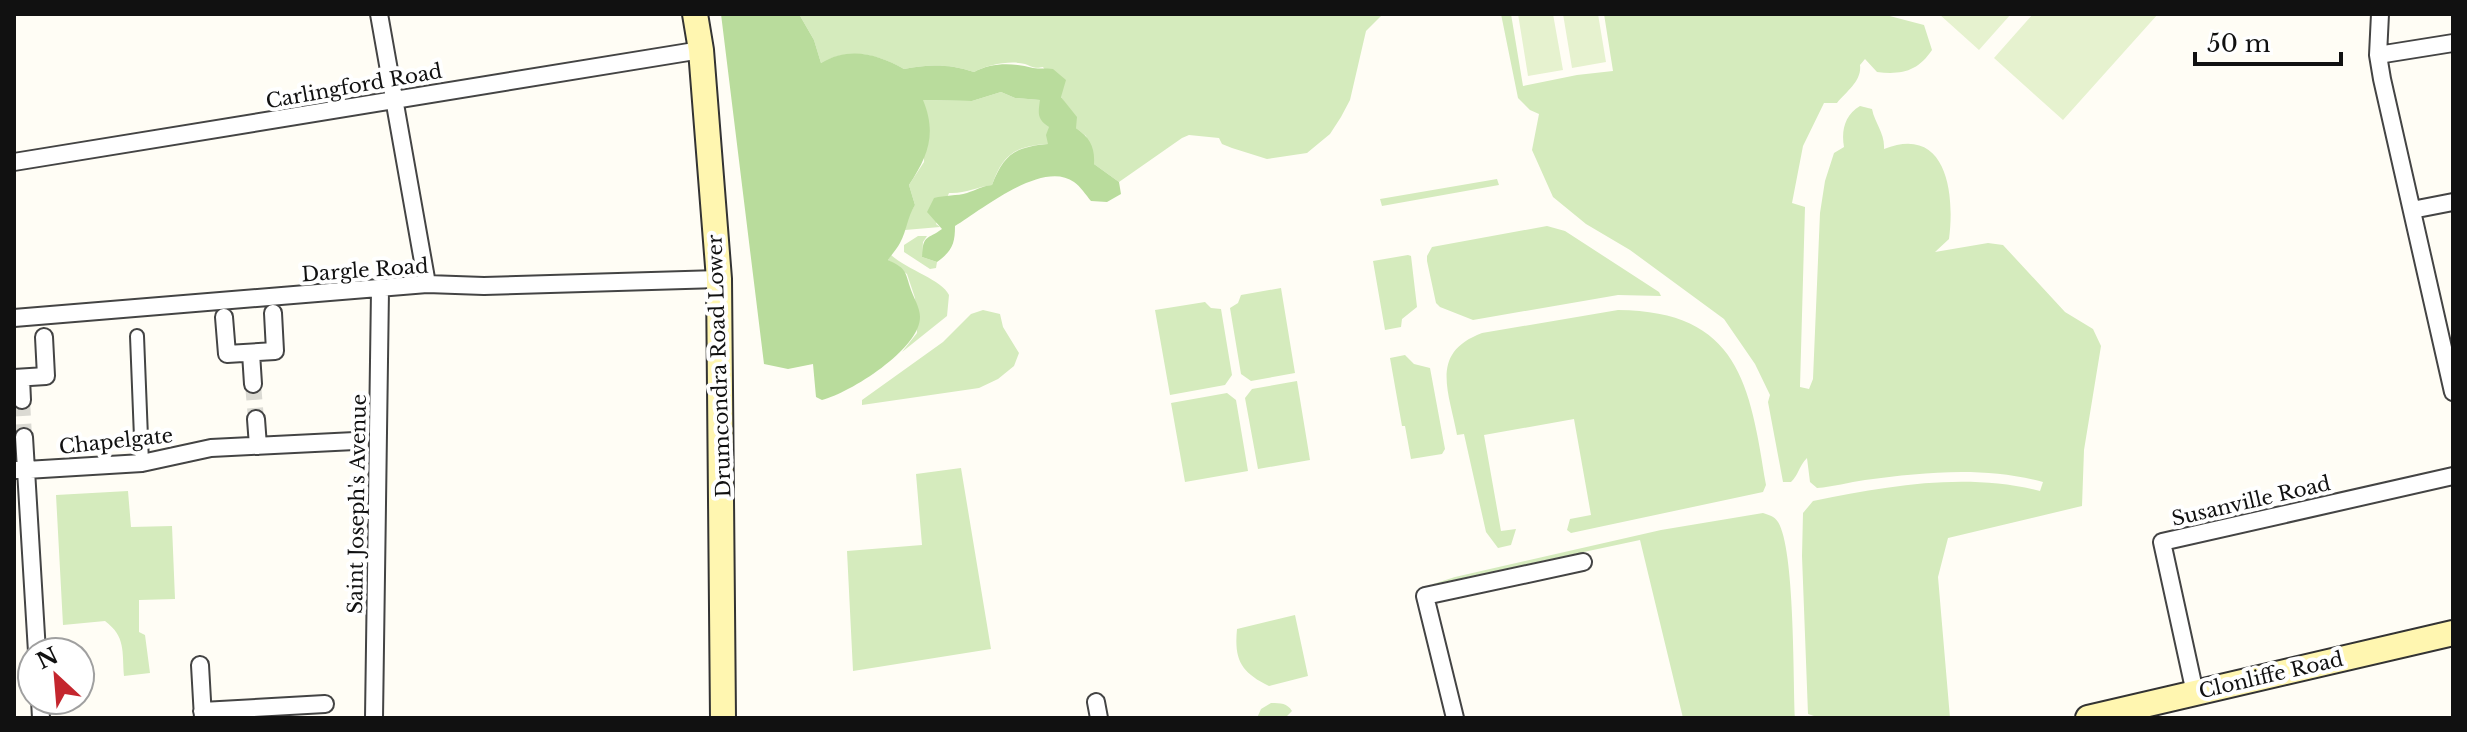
<svg xmlns="http://www.w3.org/2000/svg" width="2467" height="732" font-family="'Libre Baskerville',serif">
<style>
.green{fill:#d5ebbd}
.forest{fill:#b9dc9c}
.pitch{fill:#e6f2cf}
.lines{fill:none;stroke-linecap:round;stroke-linejoin:round}
.minor-tunnel{stroke:#dbdad3;stroke-width:16;stroke-dasharray:16 8;stroke-linecap:butt}
.pedestrian-casing{stroke:#444;stroke-width:16}
.minor-casing{stroke:#444;stroke-width:20}
.secondary-casing{stroke:#333;stroke-width:28}
.pedestrian{stroke:#fff;stroke-width:12}
.minor{stroke:#fff;stroke-width:16}
.secondary{stroke:#fff6b0;stroke-width:24}
.labels{text-anchor:middle;dominant-baseline:central;stroke-width:8;stroke-linejoin:round;paint-order:stroke}
.street-label{font-size:20px;fill:#111;stroke:#fff}
</style>
<rect width="100%" height="100%" fill="#fffdf5"/>
<path class="green" d="M 799,14 L 1383,14 L 1366,31 L 1350,100 L 1341,117 L 1330,134 L 1307,153 L 1267,159 L 1232,148 L 1222,144 L 1219,138 L 1189,135 L 1182,138 L 1119,182 L 1094,164 L 1086,136 L 1076,128 L 1066,105 L 1043,67 C 1035,69 1033,67 1025,64 C 1010,60 987,65 974,72 C 949,64 930,64 904,69 C 879,54 848,47 821,63 L 814,40 Z
M 1501,14 L 1511,14 L 1523,86 L 1577,75 L 1613,71 L 1604,14 L 1882,14 L 1924,25 L 1932,50 C 1918,71 1902,75 1877,72 L 1865,59 L 1860,65 C 1862,81 1847,91 1837,103 L 1824,103 L 1803,146 L 1792,203 L 1805,207 L 1800,387 L 1809,389 L 1813,379 L 1820,213 L 1825,181 L 1834,153 L 1844,147 C 1841,130 1845,115 1860,106 L 1872,109 C 1875,124 1885,133 1884,149 C 1947,124 1955,194 1949,239 L 1935,252 L 1988,243 L 2003,245 L 2065,312 L 2093,329 L 2101,346 L 2084,450 L 2082,506 L 1948,538 L 1938,577 L 1950,718 L 1820,718 L 1808,714 L 1802,556 L 1803,513 L 1813,501 C 1888,486 1965,472 2040,491 L 2043,482 C 1984,466 1925,472 1865,480 C 1849,482 1833,487 1817,488 L 1810,482 L 1807,458 C 1799,466 1798,476 1791,482 L 1783,482 L 1768,402 L 1770,395 L 1755,364 L 1724,319 L 1630,250 L 1586,224 L 1553,197 L 1532,150 L 1539,114 L 1530,110 L 1518,98 Z
M 1001,92 L 1015,98 L 1040,100 L 1049,127 L 1048,144 C 1015,146 1003,154 992,185 C 976,187 965,194 949,193 L 936,224 L 940,227 L 905,230 L 906,219 L 915,205 L 909,185 L 924,162 L 923,100 L 972,101 Z
M 1497,179 L 1499,185 L 1382,206 L 1380,199 Z
M 1547,226 L 1565,231 L 1659,292 L 1661,296 L 1618,295 L 1473,320 L 1440,307 L 1436,303 L 1427,261 L 1427,256 L 1432,247 Z
M 918,236 L 927,236 L 923,242 L 922,257 L 937,262 L 936,268 L 930,269 L 904,252 L 904,245 Z
M 891,255 C 908,270 942,280 949,295 L 947,316 L 902,352 L 917,333 L 915,298 L 907,274 L 888,260 Z
M 1408,255 L 1411,256 L 1417,307 L 1402,319 L 1401,327 L 1385,330 L 1373,261 Z
M 1281,288 L 1295,373 L 1251,381 L 1241,374 L 1230,308 L 1238,303 L 1241,295 Z
M 1205,302 L 1211,308 L 1221,309 L 1232,375 L 1225,385 L 1170,395 L 1155,310 Z
M 983,310 L 1000,314 L 1003,327 L 1019,353 L 1014,366 L 998,379 L 979,388 L 862,405 L 862,400 L 943,342 L 971,314 Z
M 1618,310 C 1739,311 1750,384 1766,485 L 1763,492 L 1571,533 L 1567,530 L 1570,519 L 1591,515 L 1574,419 L 1484,435 L 1501,531 L 1516,529 L 1511,545 L 1498,548 L 1486,532 L 1464,434 L 1457,435 C 1449,391 1429,353 1482,333 Z
M 1405,355 L 1414,364 L 1430,368 L 1445,449 L 1442,454 L 1411,459 L 1405,426 L 1402,426 L 1390,358 Z
M 1297,381 L 1310,460 L 1258,469 L 1245,398 L 1252,389 Z
M 1227,393 L 1236,400 L 1248,471 L 1185,482 L 1171,403 Z
M 961,468 L 991,649 L 853,671 L 847,551 L 922,545 L 916,474 Z
M 128,491 L 131,527 L 172,526 L 175,599 L 139,600 L 139,632 L 145,635 L 150,673 L 124,676 C 122,651 126,637 105,621 L 63,625 L 56,495 Z
M 1763,513 C 1769,515 1774,516 1778,522 C 1795,549 1793,679 1795,718 L 1683,718 L 1640,540 L 1430,585 L 1455,577 L 1661,530 Z
M 1295,615 L 1308,676 L 1269,686 C 1241,672 1234,660 1237,629 Z
M 1271,703 C 1281,703 1287,703 1292,711 L 1285,718 L 1257,718 L 1261,709 Z"/>
<path class="forest" d="M 721,14 L 799,14 L 814,40 L 821,63 C 849,46 878,54 904,69 C 930,64 949,64 974,72 C 993,62 1013,63 1033,68 C 1039,69 1046,68 1053,69 L 1066,80 L 1061,97 L 1077,117 L 1076,128 C 1090,138 1095,147 1094,164 L 1119,182 L 1121,194 L 1107,202 L 1091,201 C 1086,195 1080,186 1074,182 C 1043,159 981,210 955,226 C 955,244 952,251 937,262 L 922,257 C 923,234 927,240 942,229 L 927,212 L 934,198 C 945,195 957,196 967,193 C 976,190 982,186 992,185 C 1004,154 1015,147 1048,144 L 1046,135 L 1049,127 C 1037,119 1038,114 1040,100 L 1015,98 L 1001,92 L 972,101 L 923,100 C 937,134 928,156 909,185 L 915,205 C 907,218 907,230 900,243 C 897,249 892,254 888,260 C 905,268 905,270 910,287 C 913,297 920,307 920,317 C 920,349 850,393 822,400 L 816,397 L 813,364 L 788,369 L 764,364 Z"/>
<path class="pitch" d="M 1518,14 L 1553,14 L 1563,70 L 1528,76 Z
M 1563,14 L 1598,14 L 1606,62 L 1572,68 Z
M 1939,14 L 2011,14 L 1979,50 Z
M 2033,14 L 2158,14 L 2063,120 L 1994,58 Z"/>
<g class="lines">
<path class="minor-tunnel" d="M 253,384 L 256,419
M 22,400 L 24,437"/>
<g class="pedestrian-casing">
<path id="pedestrian" d="M 137,336 L 142,463"/>
</g>
<g class="minor-casing">
<path id="minor" d="M 379,14 L 427,284
M 2380,14 L 2378,55 L 2382,79 L 2453,392
M 2378,55 L 2453,43
M 14,162 L 701,50
M 2412,210 L 2453,202
M 224,317 L 227,354 L 275,351 L 273,313
M 14,318 L 427,284 L 484,286 L 719,279
M 251,353 L 253,384
M 14,378 L 46,376 L 44,337
M 21,378 L 22,400
M 256,419 L 258,446
M 14,470 L 26,470 L 24,437
M 37,652 L 26,470 L 142,463 L 211,448 L 355,441
M 200,665 L 203,718
M 2195,693 L 2162,542 L 2453,476
M 40,700 L 41,718
M 1096,702 L 1099,718
M 202,711 L 325,704
M 374,718 L 380,290
M 1455,718 L 1425,596 L 1583,562"/>
</g>
<g class="secondary-casing">
<path id="secondary" d="M 695,14 L 701,50 L 719,279 L 723,718
M 2088,718 L 2453,633"/>
</g>
<use href="#pedestrian" class="pedestrian"/>
<use href="#minor" class="minor"/>
<use href="#secondary" class="secondary"/>
</g>
<g class="labels">
<g class="street-label">
<text transform="translate(354 86) rotate(-10)">Carlingford Road</text>
<text transform="translate(365 270) rotate(-4)">Dargle Road</text>
<text transform="translate(719 366) rotate(-92)">Drumcondra Road Lower</text>
<text transform="translate(116 441) rotate(-6)">Chapelgate</text>
<text transform="translate(2251 501) rotate(-13)">Susanville Road</text>
<text transform="translate(357 504) rotate(-89)">Saint Joseph's Avenue</text>
<text transform="translate(2271 675) rotate(-13)">Clonliffe Road</text>
</g>
</g>
<rect width="2467" height="732" fill="none" stroke="#111111" stroke-width="32"/>
<g transform="translate(56 676) rotate(334)"><circle r="38" fill="#ffffff" stroke="#a0a0a0" stroke-width="2"/>
<path d="M0-6L14 30L0 20L-14 30Z" fill="#c4262e"/>
<text y="-12" font-size="22" font-weight="bold" text-anchor="middle" fill="#111111">N</text>
</g>
<path d="M2195 52v12h146v-12" fill="none" stroke="#111111" stroke-width="4"/>
<text x="2207" y="52" font-size="24" fill="#111111" stroke="#ffffff" stroke-width="6" paint-order="stroke">50 m</text>
</svg>
